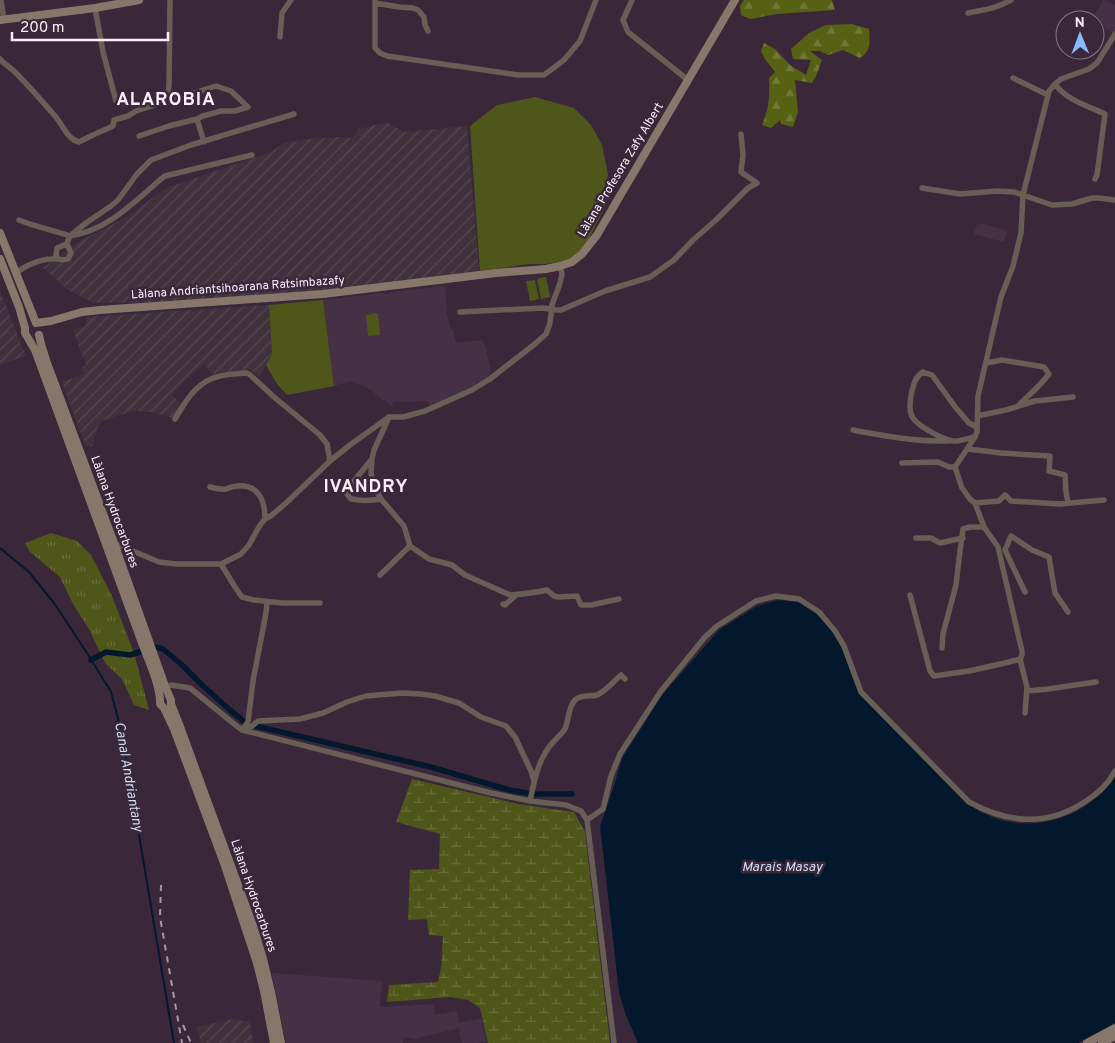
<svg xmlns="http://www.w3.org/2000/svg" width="1115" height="1043" font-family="Overpass,sans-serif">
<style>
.built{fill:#463046}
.industrial{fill:url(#industrial-furrows)}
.grass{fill:url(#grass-tufts)}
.forest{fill:url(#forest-firs)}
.wetland{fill:url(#wetland-marsh)}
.garden{fill:#4e561a}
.water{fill:#04182d}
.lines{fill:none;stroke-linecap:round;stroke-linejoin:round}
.stream{stroke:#04182d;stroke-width:2}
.canal{stroke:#04182d;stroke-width:5.5}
.street{stroke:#685e56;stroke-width:5.5}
.secondary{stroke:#87776b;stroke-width:8}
.rail{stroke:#a798a6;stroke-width:2;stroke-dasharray:6 6;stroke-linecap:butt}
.labels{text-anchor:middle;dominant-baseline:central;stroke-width:5;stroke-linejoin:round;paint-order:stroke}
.street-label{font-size:12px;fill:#faeef9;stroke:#3a283a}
.water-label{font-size:14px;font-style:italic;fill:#ccdcee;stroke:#3a283a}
.district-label{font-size:18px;font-weight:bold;letter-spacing:1px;fill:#faeef9;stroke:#3a283a}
</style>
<defs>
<pattern id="industrial-furrows" width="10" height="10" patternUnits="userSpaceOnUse" patternTransform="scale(1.25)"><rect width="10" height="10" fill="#41313d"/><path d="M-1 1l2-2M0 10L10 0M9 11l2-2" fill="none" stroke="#544550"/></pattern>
<pattern id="grass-tufts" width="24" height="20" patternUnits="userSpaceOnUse" patternTransform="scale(1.25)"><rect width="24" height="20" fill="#4e561a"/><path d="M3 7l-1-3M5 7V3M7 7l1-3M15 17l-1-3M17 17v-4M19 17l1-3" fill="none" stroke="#686f3c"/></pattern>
<pattern id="forest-firs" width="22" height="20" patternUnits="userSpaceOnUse" patternTransform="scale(1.25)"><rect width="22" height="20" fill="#576114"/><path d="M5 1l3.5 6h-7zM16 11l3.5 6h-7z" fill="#707837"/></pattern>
<pattern id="wetland-marsh" width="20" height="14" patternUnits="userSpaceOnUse" patternTransform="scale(1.25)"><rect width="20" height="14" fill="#4e561a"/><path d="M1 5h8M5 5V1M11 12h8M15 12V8" fill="none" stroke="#686f3c"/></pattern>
</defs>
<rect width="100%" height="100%" fill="#3a283a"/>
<path class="built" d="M 1103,0 L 1105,0 L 1115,5 L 1115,32 L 1109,30 L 1090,17 L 1098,10 Z
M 980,223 L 1007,230 L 1004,242 L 974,234 L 977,224 L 979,225 Z
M 445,286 L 447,314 L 450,329 L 453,329 L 456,343 L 482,340 L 486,348 L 491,375 L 486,379 L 469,388 L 429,406 L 428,401 L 402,402 L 394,401 L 392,406 L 366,387 L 350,381 L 334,386 L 323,300 L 382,293 L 384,294 L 388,294 L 391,292 Z
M 272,973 L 382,981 L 380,1007 L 434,1004 L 435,1015 L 457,1011 L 459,1023 L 481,1018 L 486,1041 L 477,1043 L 462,1043 L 459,1028 L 414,1039 L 409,1037 L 403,1039 L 403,1043 L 286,1043 Z"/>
<path class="industrial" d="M 387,122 L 404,132 L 467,126 L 479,271 L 380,287 L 162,302 L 94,303 L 67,289 L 43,268 L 80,241 L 127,217 L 166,188 L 271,152 L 284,143 L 308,139 L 339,137 L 353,138 L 359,129 Z
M 0,291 L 26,356 L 0,365 Z
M 269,305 L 272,354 L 259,377 L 251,370 L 232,373 L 211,374 L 205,364 L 183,382 L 172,395 L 182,404 L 173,418 L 151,412 L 136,411 L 124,414 L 101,421 L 98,427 L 92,447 L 86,445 L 77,424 L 62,382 L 84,374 L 82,367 L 86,365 L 73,330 L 85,326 L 87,317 Z
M 233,1019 L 250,1022 L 253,1043 L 201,1043 L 197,1027 Z"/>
<path class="grass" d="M 51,533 L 77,541 L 91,555 L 112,596 L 134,653 L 149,710 L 134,705 L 122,679 L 105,663 L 89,629 L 73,604 L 60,577 L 30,552 L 25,543 Z"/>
<path class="forest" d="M 744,0 L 832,0 L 835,10 L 777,14 L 750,19 L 741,15 L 740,6 Z
M 852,24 L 869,29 C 870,42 871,51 860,58 L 843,50 L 828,55 L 820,51 L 810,51 L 822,60 L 816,76 L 812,83 L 795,80 L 798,112 L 793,127 L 781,124 L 780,120 L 771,128 L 762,125 C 769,109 770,95 769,78 L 775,72 L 765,59 L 761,51 L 764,43 L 775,49 L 790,65 L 806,75 L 811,60 L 793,59 L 791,49 L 809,33 L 826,25 Z"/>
<path class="wetland" d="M 412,779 L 518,804 L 574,812 L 585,832 L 610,1043 L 488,1043 L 480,1008 L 468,1000 L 450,997 L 387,1002 L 389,985 L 438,982 L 441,968 L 443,936 L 429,935 L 427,919 L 408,920 L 410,870 L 439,869 L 440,834 L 396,822 Z"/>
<path class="garden" d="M 535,97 L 574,108 L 591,125 L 602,145 L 608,174 L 605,207 L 586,245 L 571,260 L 546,264 L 529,264 L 480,271 L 470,126 L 497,105 Z
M 546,277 L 550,297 L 541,299 L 537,279 Z
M 535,280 L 539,299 L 530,301 L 526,281 Z
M 323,300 L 334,386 L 287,395 L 277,384 L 266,365 L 272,354 L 269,305 Z
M 378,313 L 380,335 L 368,336 L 366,315 Z"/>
<path class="water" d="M 778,600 C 785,601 794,601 801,603 C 804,605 807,608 810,609 C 839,628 844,655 855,684 L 962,798 C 998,832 1054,831 1092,801 C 1102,794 1109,787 1115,776 L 1115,1023 L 1078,1043 L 638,1043 L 625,1013 L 619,992 L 600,826 L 614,786 L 622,758 L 662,695 L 719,630 L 757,606 Z"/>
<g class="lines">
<path class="stream" d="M 0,548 L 29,572 L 54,603 L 89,656 L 111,692 L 122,734 L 174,1043"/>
<path class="canal" d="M 91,660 L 106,652 L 130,655 L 156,647 L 163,649 L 181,664 L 203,686 L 231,711 L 247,724 L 431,767 L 509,790 L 533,794 L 572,794"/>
<path class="street" d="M 1,0 L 4,20
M 375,0 L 375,48 L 380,53 L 387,56 L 518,75 L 544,75 L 564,60 L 580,41 L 596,0
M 632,0 L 623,20 L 628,32 L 688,80
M 375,3 L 399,7 L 413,8 L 418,10 L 424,17 L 425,25 L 428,31
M 95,8 L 103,52 L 116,101
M 968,13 C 983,10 998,8 1011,0
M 280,37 L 282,13 L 291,0
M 0,59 C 4,64 10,67 15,72 C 29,86 42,101 55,116 C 63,125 67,139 79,142 L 93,135 L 113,126 L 114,120 L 128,116 L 136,111 L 216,86 L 231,91 L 248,107 L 235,111 L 221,111 L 203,116 L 197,119 L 169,126 L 139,136
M 1013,78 L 1048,95
M 1055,84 C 1066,100 1088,106 1105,114 L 1097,175 L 1095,179
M 167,101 L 169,85 L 170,0
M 197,119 L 204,142
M 922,188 L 960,194 L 998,191 L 1014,192 L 1052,205 L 1072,204 L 1092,198 L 1099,198 L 1115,200
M 19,220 C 36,227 53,230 70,236 L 86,223 L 111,206 L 118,200 L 137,174 L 151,160 L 191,145 L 294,114
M 66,245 L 70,236 C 107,231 134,202 161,179 L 165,176 L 252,155
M 17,273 C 23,266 42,259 51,259 C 58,258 62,261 68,259 L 71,253 L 68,246 L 64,245 L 57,248 L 56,255 L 58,259
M 460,312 L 543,308 L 556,310 L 561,310 L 605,291 L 650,277 L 674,260 L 693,240 L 716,220 L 748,188 L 757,183 L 741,172 L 743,155 L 741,134
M 986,363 L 1002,360 L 1044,367 L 1049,374 C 1040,386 1029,395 1019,405
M 977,416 L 1006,410 L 1035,401 L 1073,397
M 175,419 C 184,404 194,386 211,379 C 221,374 235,374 246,373 L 249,374 L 274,397 L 320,435 L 327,444 L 330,461
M 853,430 C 885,436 916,442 949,441
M 975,437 C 969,438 959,442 953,441 C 942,439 919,427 913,418 C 908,410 910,399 912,391 C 914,383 916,376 923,372 L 932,375 L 956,408 L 969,423 L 977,427
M 968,449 L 1001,453 L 1050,456 L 1049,471 L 1065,475 L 1066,492 L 1068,503
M 372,459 L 371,473 L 374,485 L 381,499 L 404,526 L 410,546 L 429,559 L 452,565 L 465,575 L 510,595 C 522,594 535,593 547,590 L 554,596 L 558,597 L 577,596 L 581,605 L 591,605 L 619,599
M 902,463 L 938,462 L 949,467 L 955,467
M 210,487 C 215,488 221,490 226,489 C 229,488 233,486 237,486 C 259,484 265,501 265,519
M 381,499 C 370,501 361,501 351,499 L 347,494 L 348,488 L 372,459 L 374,450 L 389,417
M 975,503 L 999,501 L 1005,495 L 1011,501 L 1060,504 L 1104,500
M 916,538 L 931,538 L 940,543 L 963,538
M 114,543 L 159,562 L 176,564 L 221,564 L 241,554 L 249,545 L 260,525 L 265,519 L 272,515 L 286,503 L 330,461 L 350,445 L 389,417 L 403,417 L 425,411 L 472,390 L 490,379 L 536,343 L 546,334 L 550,323 L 552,305 L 560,283 L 562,274 L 560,266
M 221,564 L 235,587 L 242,597 L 254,600 L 282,603 L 320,603
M 380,575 L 410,546
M 1025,592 L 1005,550 L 1011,536 L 1032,550 L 1049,557 L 1055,593 L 1068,612
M 910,595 L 930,671 L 934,676 L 969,671 L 1005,663 L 1020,659
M 503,604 L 505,605 L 516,595
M 942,648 L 943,634 L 956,585 L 959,559 L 963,529 L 970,527 L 984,527
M 165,687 L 171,685 L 190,688 L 233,723 L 242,730 L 246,731 L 491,793 L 530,801 L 566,805 L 581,811 L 587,820 L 614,1043
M 1027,691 L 1048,689 L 1096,682
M 1025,713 L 1027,687 L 1020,659 L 1022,655 L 1022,651 L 998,547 L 984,527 L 975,503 L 970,499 L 962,488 L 955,467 L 975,437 L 977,432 L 978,396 L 997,314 L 1001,297 L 1013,266 L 1021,233 L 1023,195 L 1049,91 L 1055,84 L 1061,79 L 1089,69 L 1097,63 L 1115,34
M 242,730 L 248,722 L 253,681 L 266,613 L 267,602
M 246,731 L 258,721 L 300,719 L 323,713 L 347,702 L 366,696 L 402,693 L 421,694 L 435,696 L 459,703 L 481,717 L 506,726 L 515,737 L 531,771 L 534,781
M 530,801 C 534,783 537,765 547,750 C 552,742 560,736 565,729 C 569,720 568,707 575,700 C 582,694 590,697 597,695 C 606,691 614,681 621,675 L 625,679
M 587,820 L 603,809 L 611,776 L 620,754 L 661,691 L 705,637 L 717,626 L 756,601 L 776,596 L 799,599 L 819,612 L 835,631 L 844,646 L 861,692 L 969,802 C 1009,824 1050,827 1089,799 C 1100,791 1108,784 1115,771"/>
<path class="secondary" d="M 0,20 L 95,8 L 139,0
M 0,233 L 36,323
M 0,259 L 19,307 L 25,328 L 25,333 L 35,350 L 142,643 C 148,659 161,687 160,704 L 164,708 L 174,729 L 224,863 L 257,963 L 264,991 L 274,1043
M 36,323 L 51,321 L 82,312 L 100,310 L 323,294 L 496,273 L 546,269 L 560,266 L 572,262 L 582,254 L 597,235 L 735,0
M 39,335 L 41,344 L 47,363 L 114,543 L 165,686 L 171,700 L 171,704 L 179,724 L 253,926 L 263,959 L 271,992 L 281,1043
M 1087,1043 L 1115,1028
M 1102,1043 L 1115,1036"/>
<path class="rail" d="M 161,885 L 160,917 L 182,1043
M 183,1025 L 191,1043"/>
</g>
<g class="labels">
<g class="street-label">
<text transform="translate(621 170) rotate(-59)">Làlana Profesora Zafy Albert</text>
<text transform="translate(238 288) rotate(-4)">Làlana Andriantsihoarana Ratsimbazafy</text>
<text transform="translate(114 512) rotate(70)">Làlana Hydrocarbures</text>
<text transform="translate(253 896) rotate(71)">Làlana Hydrocarbures</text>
</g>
<g class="water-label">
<text transform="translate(128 777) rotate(80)">Canal Andriantany</text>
<text x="782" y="867">Marais Masay</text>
</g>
<g class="district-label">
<text x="166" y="100">ALAROBIA</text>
<text x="366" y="487">IVANDRY</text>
</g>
</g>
<g transform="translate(1080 35) rotate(359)"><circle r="24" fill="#3a283a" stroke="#877786"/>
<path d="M0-4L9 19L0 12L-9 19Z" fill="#8bbafc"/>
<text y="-8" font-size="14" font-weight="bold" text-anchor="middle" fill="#faeef9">N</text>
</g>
<path d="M12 32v8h156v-8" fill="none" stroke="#faeef9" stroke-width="2.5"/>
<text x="20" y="32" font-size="15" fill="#faeef9" stroke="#3a283a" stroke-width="4" paint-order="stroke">200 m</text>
</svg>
